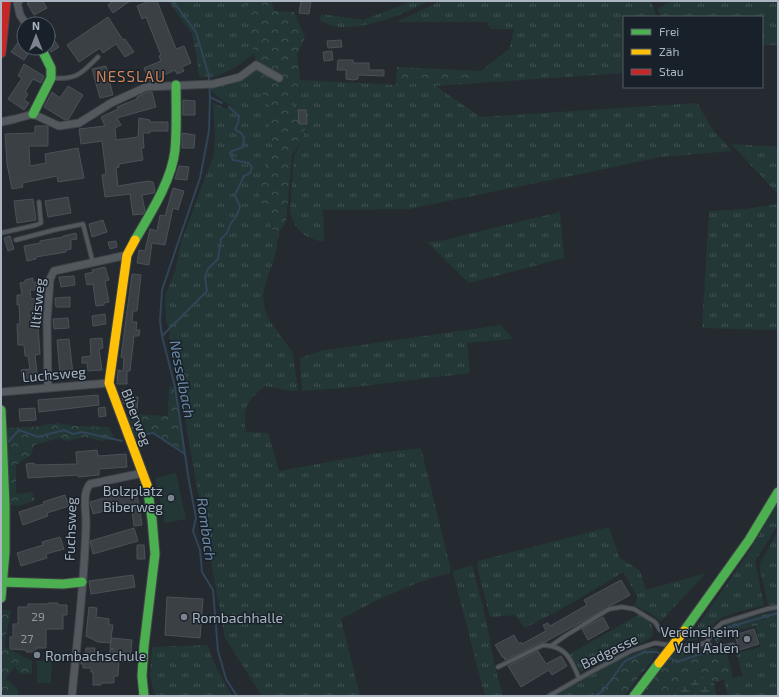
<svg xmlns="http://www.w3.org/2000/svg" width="779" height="697" font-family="'Exo 2',sans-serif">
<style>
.grass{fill:url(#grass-tufts)}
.forest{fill:url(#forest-crowns)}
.wetland{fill:url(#wetland-marsh)}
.garden{fill:#243737}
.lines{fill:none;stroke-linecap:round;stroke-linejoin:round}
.stream{stroke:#314458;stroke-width:2}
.building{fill:#3b4045;stroke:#4b5158}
.lane-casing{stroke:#404449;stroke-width:5.5}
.street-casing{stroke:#404449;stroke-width:9}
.fast-casing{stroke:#404449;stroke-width:11}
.slow-casing{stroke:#404449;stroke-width:11}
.jam-casing{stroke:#404449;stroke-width:11}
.lane{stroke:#53585e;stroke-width:3.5}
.street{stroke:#53585e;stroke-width:7}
.fast{stroke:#4caf50;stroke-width:9}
.slow{stroke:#ffc107;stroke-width:9}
.jam{stroke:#c62828;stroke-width:9}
.slow-bridge-casing{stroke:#41464c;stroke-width:11;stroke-linecap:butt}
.slow-bridge{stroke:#ffc107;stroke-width:9}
.poi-dot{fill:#7c858f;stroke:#182129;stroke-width:1.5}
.labels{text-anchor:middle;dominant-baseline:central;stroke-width:3;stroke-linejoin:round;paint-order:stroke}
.number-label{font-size:12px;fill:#9098a4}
.street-label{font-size:14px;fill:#acb6c3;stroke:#182129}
.poi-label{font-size:14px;fill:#acb6c3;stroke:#182129;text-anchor:end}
.neighbourhood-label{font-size:15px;letter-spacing:1px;fill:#d18359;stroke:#182129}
.water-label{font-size:15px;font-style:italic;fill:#6c8aa7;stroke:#182129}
</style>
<defs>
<pattern id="grass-tufts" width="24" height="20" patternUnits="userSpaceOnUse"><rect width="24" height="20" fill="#243737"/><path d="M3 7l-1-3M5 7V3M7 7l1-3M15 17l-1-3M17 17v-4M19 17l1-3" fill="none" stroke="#415252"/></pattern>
<pattern id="forest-crowns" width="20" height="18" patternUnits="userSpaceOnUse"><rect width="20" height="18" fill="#243737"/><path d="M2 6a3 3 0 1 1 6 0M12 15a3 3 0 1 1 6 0" fill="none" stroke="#415252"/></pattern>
<pattern id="wetland-marsh" width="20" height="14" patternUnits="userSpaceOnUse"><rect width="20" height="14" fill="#243737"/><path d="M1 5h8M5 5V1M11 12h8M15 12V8" fill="none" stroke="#415252"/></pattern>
</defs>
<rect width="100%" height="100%" fill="#242a2f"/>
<path class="grass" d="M 168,1 L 245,1 L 255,53 L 236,67 L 215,77 L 199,77 L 197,60 L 192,34 Z
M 412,1 L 430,1 C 401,14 371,29 338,27 C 332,26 326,23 320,21 L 321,14 L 363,20 Z
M 441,1 L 651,1 L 657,17 L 624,17 L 624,73 L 435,86 L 481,117 L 697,103 L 713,130 L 732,151 L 660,157 L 590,172 L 409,209 L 323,210 L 324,242 C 304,238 295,231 290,211 L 294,156 L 302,140 L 307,124 L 306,110 L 294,110 L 291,101 L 299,95 L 300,80 L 396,85 L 482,77 L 481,71 L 509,49 L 514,29 L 491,29 L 487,22 L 396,22 Z
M 672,1 L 778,1 L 778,45 L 762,45 L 762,17 L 662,17 L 657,9 Z
M 250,73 L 261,82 L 263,98 L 270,106 C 264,122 276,139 272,155 C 269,165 262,176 257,186 L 273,230 L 279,232 L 275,256 L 265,285 L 263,296 L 265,310 L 268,318 L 293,353 L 298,391 L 291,391 L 265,386 C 247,400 242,409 246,432 L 268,433 L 279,471 L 378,453 L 421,448 L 450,566 L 450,573 C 410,583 377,600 341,619 L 360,696 L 262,696 L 225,638 L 189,443 L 182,395 L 169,337 L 170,330 L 166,322 L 165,296 L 175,272 L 181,242 L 213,157 L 215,138 L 213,103 L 227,109 L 231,106 L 217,96 L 209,88 L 235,81 Z
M 731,144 L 778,147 L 778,194 Z
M 778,204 L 778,330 L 702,328 L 709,211 L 745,209 Z
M 560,212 L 564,258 L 469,283 L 427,242 L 440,241 Z
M 501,325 L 513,339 L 467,343 L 470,373 L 355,387 L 302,391 L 300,358 L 320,351 Z
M 778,502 L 778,525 L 755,561 L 764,606 C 752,608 735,612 724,617 C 708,624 707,642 687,641 L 747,555 Z
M 609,527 L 619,557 L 640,571 L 646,590 L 706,573 L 661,621 L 650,613 L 635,606 L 637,596 L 623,572 L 572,603 L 525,628 L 515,615 L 490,617 L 477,566 L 478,561 Z
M 778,531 L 778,604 L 771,606 L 768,604 L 760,570 L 760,563 Z
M 472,565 L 486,620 L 495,667 L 503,696 L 485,696 L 453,573 L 453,571 Z
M 640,614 C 650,621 655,623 652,636 L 647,640 L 620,651 L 581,672 L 570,654 Z
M 778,619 L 778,696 L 728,696 L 724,679 L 743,676 L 736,653 L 761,647 L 755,626 Z
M 208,645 L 213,661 L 232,696 L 155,696 L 150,675 L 152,647 Z
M 623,658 L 597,692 L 592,696 L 553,696 L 578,680 Z"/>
<path class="forest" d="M 245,1 L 271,1 L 275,11 L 294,12 L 305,37 L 297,55 L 300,80 L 299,95 L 291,101 L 294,110 L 298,110 L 299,124 L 307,124 L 302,140 L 292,155 L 286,222 L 279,232 L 273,230 L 263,209 L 257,186 C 262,176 269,165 272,155 C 276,139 264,122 270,106 L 263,98 L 261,82 L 250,73 L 256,64 Z
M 397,67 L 481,71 L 482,77 L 396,85 Z
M 169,386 L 175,387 L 185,454 L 153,433 L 137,436 L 130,439 L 123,420 L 133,414 L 168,416 Z
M 57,423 L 75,426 L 109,427 L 115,439 L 102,441 L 85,437 L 67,441 L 59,438 L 34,445 L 31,455 L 16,465 L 16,494 L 32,492 L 35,500 L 19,506 L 9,505 L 7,428 L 34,427 Z
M 1,610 L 11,610 L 4,647 L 32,661 L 32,674 L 20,674 L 15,667 L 6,678 L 18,690 L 18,696 L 1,696 Z
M 778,610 L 778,619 L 755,626 L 725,633 L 718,644 L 713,639 L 714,635 L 724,625 Z
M 707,644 L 712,651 L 726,649 L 733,677 L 716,682 L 700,676 L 678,685 L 670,695 L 640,696 L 676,648 L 688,649 Z
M 648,648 L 658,648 L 652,660 L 624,696 L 592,696 L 597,692 L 623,658 Z"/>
<path class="wetland" d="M 700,676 L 714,682 L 716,696 L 670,695 L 685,678 Z"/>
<path class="garden" d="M 176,473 L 186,519 L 165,523 L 155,478 Z
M 37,661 L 52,661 L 51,683 L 37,683 Z"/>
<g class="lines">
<path class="stream" d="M 173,1 L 196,32 L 209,76 L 210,97 L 222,103
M 229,107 L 239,116 L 238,123 L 235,129 L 237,131 L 241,133 L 244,138 L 243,147 L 232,151 L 230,153 L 233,160 L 249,163 L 252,167 L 250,173 L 244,176 L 235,195 L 240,207 L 237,215 L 231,223 L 227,233 L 221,239 L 218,259 L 208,269 L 205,277 L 207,291 L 162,336 L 175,387 L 189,481 L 196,518 L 193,531 L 200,550 L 202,572 L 213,590 L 218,651 L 226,679 L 237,696
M 162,336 L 160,321 L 162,290 L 200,178 L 209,131 L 210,97
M 137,436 L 153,433 L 185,454
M 8,442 L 19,430 L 38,437 L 64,430 L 73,434 L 82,432 L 122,441
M 716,640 L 726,628 L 778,613
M 668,657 L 677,662 L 706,652
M 595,696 L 603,691 L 625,661 L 645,652 L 657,652 L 660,654"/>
</g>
<path class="building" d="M 31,1 L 43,1 L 47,8 L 34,15 L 27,3 Z
M 113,1 L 130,1 L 113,13 L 108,5 Z
M 150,1 L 157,1 L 176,49 L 184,46 L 191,63 L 182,67 L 184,71 L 177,74 L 175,70 L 150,82 L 144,68 L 161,61 L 159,56 L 161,55 L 146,17 L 142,19 L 137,6 Z
M 301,1 L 311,1 L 309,14 L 299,13 Z
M 108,17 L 123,40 L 125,39 L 134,52 L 125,57 L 116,44 L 103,53 L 100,48 L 79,62 L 67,45 Z
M 48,23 L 56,36 L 53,39 L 59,47 L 51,52 L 48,46 Z
M 341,40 L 342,47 L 328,48 L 327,41 Z
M 19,41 L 24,44 L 24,48 L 32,48 L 24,60 L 11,52 Z
M 332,51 L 333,60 L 324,61 L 323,52 Z
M 338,60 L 353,60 L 353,63 L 369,63 L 369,70 L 384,70 L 384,76 L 358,75 L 358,79 L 353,80 L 346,79 L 346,70 L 337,70 Z
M 24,64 L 44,76 L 41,83 L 33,79 L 25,92 L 28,94 L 24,100 L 29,103 L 24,110 L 8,99 L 22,78 L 18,76 Z
M 106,66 L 113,95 L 100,98 L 92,69 Z
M 68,86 L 83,95 L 68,120 L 65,120 L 44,107 L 52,92 L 60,98 Z
M 147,92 L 152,92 L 156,107 L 117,118 L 121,125 L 115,128 L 116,140 L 138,137 L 139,118 L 150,120 L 150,122 L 168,122 L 168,131 L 150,131 L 150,133 L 143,133 L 144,148 L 141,148 L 143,160 L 119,164 L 119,167 L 116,168 L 118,186 L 148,181 L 153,182 L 155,190 L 154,193 L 142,195 L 145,211 L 143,214 L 133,215 L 130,194 L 105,197 L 102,175 L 106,174 L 102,141 L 81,144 L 79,129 L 105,126 L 101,117 L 118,109 L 117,107 L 137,99 L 137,97 Z
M 183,100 L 195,101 L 195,115 L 183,115 Z
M 298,110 L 306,110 L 307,124 L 299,124 Z
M 35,126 L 48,126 L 48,146 L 29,146 L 30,166 L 46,163 L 45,154 L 78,148 L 84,178 L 58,182 L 57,176 L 22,183 L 23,187 L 12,189 L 7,164 L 5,134 L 35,133 Z
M 182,133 L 195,135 L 194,148 L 182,148 Z
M 179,166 L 189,167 L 187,180 L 175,179 Z
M 173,188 L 184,191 L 178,210 L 173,208 L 165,245 L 152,243 L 149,265 L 137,263 L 139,250 L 145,251 L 150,229 L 157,231 L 160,215 L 165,216 Z
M 68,197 L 71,213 L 48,217 L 45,201 Z
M 33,199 L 36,220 L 17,223 L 14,201 Z
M 103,220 L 107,232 L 92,237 L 89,224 Z
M 76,233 L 77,239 L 71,240 L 71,249 L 66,250 L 66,252 L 36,257 L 36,259 L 27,261 L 24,246 L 40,243 L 40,241 L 63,237 L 63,236 Z
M 10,236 L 14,249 L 8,251 L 4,238 Z
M 116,241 L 117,247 L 110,249 L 108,242 Z
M 105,267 L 109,280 L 105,281 L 109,302 L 104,303 L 104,305 L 96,306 L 93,284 L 87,285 L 85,274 L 93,272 L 92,270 Z
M 132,274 L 141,275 L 137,311 L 133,311 L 132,322 L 137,322 L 136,330 L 140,330 L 139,336 L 134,336 L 130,371 L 127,371 L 127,384 L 117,384 L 118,370 L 123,371 L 124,358 L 121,357 Z
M 74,276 L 75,285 L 61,287 L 59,277 Z
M 33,278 L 33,282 L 36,282 L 37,290 L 30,290 L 31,299 L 36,298 L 40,354 L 35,355 L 38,381 L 23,382 L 21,370 L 30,369 L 28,356 L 25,356 L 24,345 L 18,345 L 17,324 L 20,324 L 19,304 L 17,305 L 17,295 L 22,295 L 20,283 L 25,282 L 25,280 Z
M 70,297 L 70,307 L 56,307 L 55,298 Z
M 105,314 L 106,324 L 93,326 L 92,316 Z
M 68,318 L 69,328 L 54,329 L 53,319 Z
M 102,338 L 103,348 L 99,349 L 102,370 L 88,371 L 87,363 L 82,363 L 82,357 L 91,356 L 90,339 Z
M 69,339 L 73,374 L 60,375 L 57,340 Z
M 122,390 L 133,391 L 132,397 L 138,397 L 137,411 L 130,411 L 131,404 L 124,404 L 122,397 Z
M 98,395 L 99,405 L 39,412 L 38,400 Z
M 105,407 L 106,416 L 99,417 L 98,408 Z
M 35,408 L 36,420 L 20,421 L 19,409 Z
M 97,450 L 98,456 L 126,454 L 127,467 L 99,469 L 99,475 L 78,477 L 78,475 L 28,478 L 26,464 L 34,463 L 35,465 L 77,464 L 76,452 Z
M 135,489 L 139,504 L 142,525 L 134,526 L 131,504 L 93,514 L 90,502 Z
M 65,495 L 69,506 L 47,513 L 48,516 L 23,525 L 19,512 L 44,504 L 43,502 Z
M 134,528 L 138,541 L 93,554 L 90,541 Z
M 60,537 L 64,549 L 46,554 L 47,558 L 21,566 L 17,553 L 43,545 L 42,542 Z
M 137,545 L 144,545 L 145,559 L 137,559 Z
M 133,575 L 135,587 L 91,594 L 89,581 Z
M 621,580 L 630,595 L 545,642 L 542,642 L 505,660 L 504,657 L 503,658 L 495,645 L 514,635 L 519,644 L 521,642 L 522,644 L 546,631 L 543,625 L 548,623 L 550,626 L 587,605 L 584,600 Z
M 167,597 L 203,599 L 200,638 L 165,635 Z
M 48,603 L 58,603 L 58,605 L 67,605 L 67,615 L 63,615 L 63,629 L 46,629 L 46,648 L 36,648 L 36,652 L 26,652 L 26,650 L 10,649 L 10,637 L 13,637 L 13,624 L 18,624 L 18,607 L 28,607 L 28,604 L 48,604 Z
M 89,607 L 97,608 L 96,617 L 109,619 L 109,625 L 113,625 L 111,638 L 132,640 L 130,662 L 119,661 L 118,676 L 114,676 L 114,683 L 101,683 L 101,685 L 93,685 L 93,672 L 91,672 L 91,668 L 83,668 L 83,664 L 81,664 L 81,657 L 85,658 L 86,648 L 95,648 L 94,657 L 110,658 L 110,649 L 114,649 L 110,648 L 111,639 L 111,643 L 98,642 L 86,636 Z
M 603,617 L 609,628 L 588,640 L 582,629 Z
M 754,629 L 759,644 L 739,650 L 735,635 Z
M 538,651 L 546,664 L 561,656 L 567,666 L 552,675 L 549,670 L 521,687 L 508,666 Z"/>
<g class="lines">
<g class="lane-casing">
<path id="lane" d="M 52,78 C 77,80 82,73 98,57
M 1,233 L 36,225 L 41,223 L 39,202
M 16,240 L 54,230 L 83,224 L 93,263
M 707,642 L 713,631 L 722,623 L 767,609 L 778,607
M 707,642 L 713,649 L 733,645
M 551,646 C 569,650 572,663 579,678
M 675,646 L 694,647 L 707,642
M 498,667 L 543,645 L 551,646 L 565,636 L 609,609 L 622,607 L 634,609 L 655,622 L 660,630
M 549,696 L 589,673 L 631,651 L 655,643 L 669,645"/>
</g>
<g class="street-casing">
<path id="street" d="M 19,1 L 17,2 L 20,15 L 26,24
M 1,122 L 15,119 L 33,114 L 59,126 L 79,123 L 111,103 L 146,87 L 213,84 L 240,77 L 256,65 L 279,78
M 48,387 L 47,321 L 50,279 L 54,271 L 127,255
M 1,392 L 109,383
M 72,696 C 77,638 85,580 86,522 C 86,510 82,494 90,484 L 143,473"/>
</g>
<g class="fast-casing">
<path id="fast" d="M 33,114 L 51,78 L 51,68 L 41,48
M 135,240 C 150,214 172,180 175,150 C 177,129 176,107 176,85
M 1,410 L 5,506 L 5,552 L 1,598
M 1,582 L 63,584 L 82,582
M 684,631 L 749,540 L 778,492
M 144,696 L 142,676 L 144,646 L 155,554 L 152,519 L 147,485
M 634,696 L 659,663"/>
</g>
<g class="slow-casing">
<path id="slow" d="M 135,240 L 127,255 L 109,383 L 147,485"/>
</g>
<g class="jam-casing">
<path id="jam" d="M 1,53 L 6,1"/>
</g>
<use href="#lane" class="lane"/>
<use href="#street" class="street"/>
<use href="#fast" class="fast"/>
<use href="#slow" class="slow"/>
<use href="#jam" class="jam"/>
<g class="slow-bridge-casing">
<path id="slow-bridge" d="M 659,663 L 684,631"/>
</g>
<use href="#slow-bridge" class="slow-bridge"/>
</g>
<g class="poi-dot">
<circle cx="171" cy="498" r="4"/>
<circle cx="184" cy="617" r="4"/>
<circle cx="747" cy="639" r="4"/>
<circle cx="37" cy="655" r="4"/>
</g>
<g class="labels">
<g class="number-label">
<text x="38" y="616">29</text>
<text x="27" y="638">27</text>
</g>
<g class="street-label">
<text transform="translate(37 303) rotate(-84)">Iltisweg</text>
<text transform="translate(54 374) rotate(-5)">Luchsweg</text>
<text transform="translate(137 417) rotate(69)">Biberweg</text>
<text transform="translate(70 529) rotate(-88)">Fuchsweg</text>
<text transform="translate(609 651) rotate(-26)">Badgasse</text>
</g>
<g class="poi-label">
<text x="163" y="490">Bolzplatz<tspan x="163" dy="16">Biberweg</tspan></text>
<text x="192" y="617" text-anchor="start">Rombachhalle</text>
<text x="739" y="631">Vereinsheim<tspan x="739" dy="16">VdH Aalen</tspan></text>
<text x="45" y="655" text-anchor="start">Rombachschule</text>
</g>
<g class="neighbourhood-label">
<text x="131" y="76">NESSLAU</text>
</g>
<g class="water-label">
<text transform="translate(183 379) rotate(79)">Nesselbach</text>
<text transform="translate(207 529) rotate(82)">Rombach</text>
</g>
</g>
<rect width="779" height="697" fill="none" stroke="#acb6c3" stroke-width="4"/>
<rect x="623" y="16" width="140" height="72" fill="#182129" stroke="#535d67"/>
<rect x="631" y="29" width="20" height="6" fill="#4caf50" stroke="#535d67"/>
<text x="659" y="36" font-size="12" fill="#acb6c3">Frei</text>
<rect x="631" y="49" width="20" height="6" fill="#ffc107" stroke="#535d67"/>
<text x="659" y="56" font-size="12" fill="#acb6c3">Zäh</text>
<rect x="631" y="69" width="20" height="6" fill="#c62828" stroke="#535d67"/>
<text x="659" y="76" font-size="12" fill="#acb6c3">Stau</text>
<g transform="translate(36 36)"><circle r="19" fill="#182129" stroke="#535d67"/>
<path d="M0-3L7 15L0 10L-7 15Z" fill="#7c858f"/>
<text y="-6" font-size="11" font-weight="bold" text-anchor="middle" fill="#acb6c3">N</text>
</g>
</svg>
